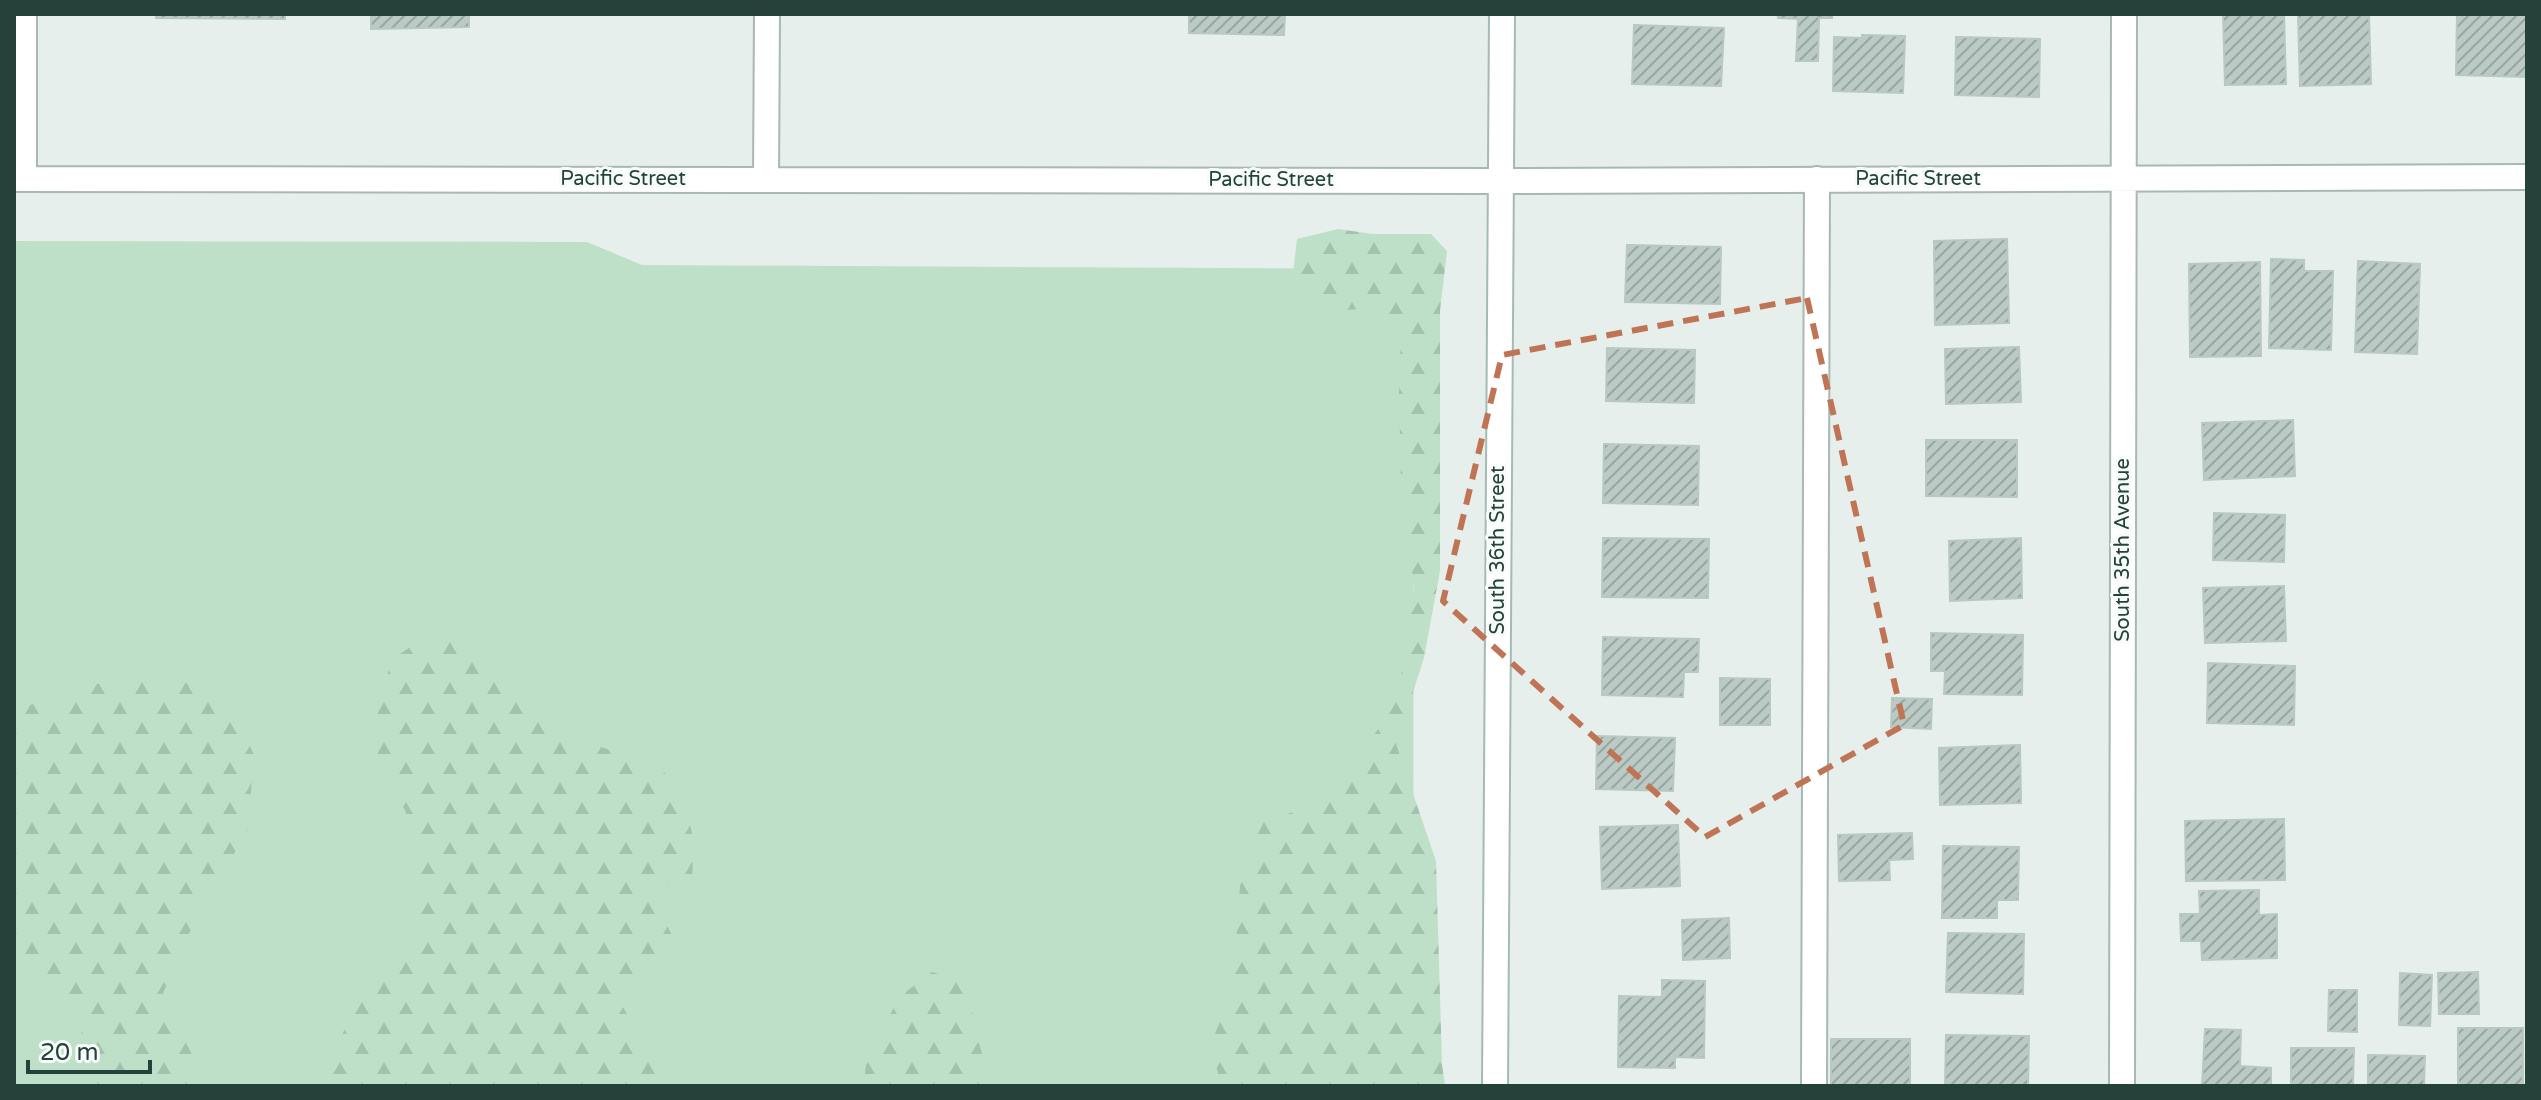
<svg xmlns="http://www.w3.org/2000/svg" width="2541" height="1100" font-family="'Varela Round',sans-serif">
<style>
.green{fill:#bfe0c8}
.forest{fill:url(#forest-firs)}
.building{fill:url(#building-hatch);stroke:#b8c9c2;stroke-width:2}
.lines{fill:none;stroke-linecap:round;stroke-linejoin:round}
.lane-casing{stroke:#a8b8b2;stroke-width:28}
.street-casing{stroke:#a8b8b2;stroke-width:28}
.secondary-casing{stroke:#a4bbb3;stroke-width:28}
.lane{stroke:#fff;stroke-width:24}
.street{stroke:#fff;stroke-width:24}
.secondary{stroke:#fff;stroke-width:24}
.marked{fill:none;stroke:#c07456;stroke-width:6;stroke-dasharray:16 10;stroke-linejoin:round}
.labels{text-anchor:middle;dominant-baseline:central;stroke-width:6;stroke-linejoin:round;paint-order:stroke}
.street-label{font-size:20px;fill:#24423a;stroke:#f7fbf9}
</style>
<defs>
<pattern id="forest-firs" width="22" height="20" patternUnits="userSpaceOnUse" patternTransform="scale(2)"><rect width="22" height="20" fill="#bfe0c8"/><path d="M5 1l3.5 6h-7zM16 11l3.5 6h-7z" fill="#a4c1ad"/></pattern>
<pattern id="building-hatch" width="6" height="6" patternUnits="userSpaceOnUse" patternTransform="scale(2)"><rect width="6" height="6" fill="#bbcac4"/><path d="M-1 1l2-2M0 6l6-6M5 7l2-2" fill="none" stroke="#98a6a0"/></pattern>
</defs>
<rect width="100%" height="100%" fill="#e6efeb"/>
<path class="green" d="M 14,241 L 587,242 L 642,265 L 1414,269 L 1413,1086 L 14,1086 Z"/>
<path class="forest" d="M 1338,229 L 1373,234 L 1431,234 L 1447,251 L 1440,311 L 1440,571 L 1424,658 L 1396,744 L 1436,861 L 1442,1064 L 1445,1086 L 1221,1086 L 1211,1044 L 1233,988 L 1241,870 L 1264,821 L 1300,810 L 1338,780 L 1380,727 L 1405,664 L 1414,587 L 1401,485 L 1399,392 L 1401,337 L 1385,307 L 1322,312 L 1291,290 L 1297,239 Z
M 425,637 L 458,642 L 502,676 L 535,711 L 598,746 L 659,766 L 682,794 L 694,841 L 692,878 L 670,882 L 656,904 L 673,937 L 654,969 L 614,991 L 657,1067 L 657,1086 L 485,1086 L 477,1082 L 470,1086 L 329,1086 L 328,1074 L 350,1014 L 419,926 L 416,849 L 405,810 L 378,766 L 378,697 L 394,658 Z
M 151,678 L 207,686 L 237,716 L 254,755 L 248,829 L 187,937 L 162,996 L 208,1086 L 97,1086 L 88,1071 L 77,1006 L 14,972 L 14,710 L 96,684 Z
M 932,972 L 968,983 L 974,1025 L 991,1086 L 864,1086 L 866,1063 L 899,997 Z"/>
<path class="building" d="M 156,14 L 285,14 L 285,19 L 156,18 Z
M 371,14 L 469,14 L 469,27 L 371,29 Z
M 1189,14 L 1285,14 L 1284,35 L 1189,33 Z
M 1778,14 L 1832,14 L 1832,18 L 1819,18 L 1818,61 L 1796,61 L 1798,19 L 1778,18 Z
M 2223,14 L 2284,14 L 2286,84 L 2225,85 Z
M 2298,14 L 2369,14 L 2371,84 L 2300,86 Z
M 2457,14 L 2527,14 L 2527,77 L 2456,75 Z
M 1634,25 L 1724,28 L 1721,86 L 1632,84 Z
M 1862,35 L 1905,36 L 1903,93 L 1833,91 L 1834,37 L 1862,38 Z
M 1956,37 L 2040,39 L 2039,97 L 1955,95 Z
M 2007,239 L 2009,323 L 1935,325 L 1934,241 Z
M 1627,245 L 1721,247 L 1720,304 L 1625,302 Z
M 2271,259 L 2304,260 L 2304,271 L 2333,271 L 2331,350 L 2269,348 Z
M 2358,261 L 2420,264 L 2417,354 L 2355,352 Z
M 2260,262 L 2261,356 L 2190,357 L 2189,264 Z
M 2019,347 L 2021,402 L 1946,404 L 1945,349 Z
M 1607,348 L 1695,350 L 1694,403 L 1606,401 Z
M 2293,420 L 2295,476 L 2204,480 L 2202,423 Z
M 1926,440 L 2017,440 L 2017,497 L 1926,496 Z
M 1604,444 L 1699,446 L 1698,505 L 1603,503 Z
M 2214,513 L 2285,515 L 2284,562 L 2213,560 Z
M 1603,538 L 1709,539 L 1708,598 L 1602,597 Z
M 2021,538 L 2022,598 L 1950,601 L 1949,541 Z
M 2284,586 L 2286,641 L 2205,643 L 2203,588 Z
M 1931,633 L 2023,635 L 2022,695 L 1944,694 L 1945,671 L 1931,671 Z
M 1603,637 L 1699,639 L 1698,672 L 1684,672 L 1683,697 L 1602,695 Z
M 2208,663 L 2295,666 L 2294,725 L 2207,723 Z
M 1720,678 L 1770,679 L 1770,725 L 1720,725 Z
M 1892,698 L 1932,699 L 1931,729 L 1891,727 Z
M 1597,736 L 1675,738 L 1673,791 L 1596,789 Z
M 2020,745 L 2021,803 L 1940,805 L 1939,748 Z
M 2284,819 L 2285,880 L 2186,881 L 2185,821 Z
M 1678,825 L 1680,886 L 1602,889 L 1600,827 Z
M 1912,833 L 1913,859 L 1889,860 L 1890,880 L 1839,881 L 1838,835 Z
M 1943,846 L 2019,847 L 2018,900 L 1997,900 L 1997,918 L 1942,918 Z
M 2259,890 L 2259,915 L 2277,914 L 2277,958 L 2202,960 L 2201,941 L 2181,941 L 2180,914 L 2200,914 L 2199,891 Z
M 1729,918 L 1730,958 L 1683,960 L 1682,920 Z
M 1948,933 L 2024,934 L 2023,994 L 1946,992 Z
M 2478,972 L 2479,1014 L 2439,1014 L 2438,973 Z
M 2400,973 L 2432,975 L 2430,1026 L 2399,1025 Z
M 1662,980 L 1705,981 L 1704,1058 L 1675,1057 L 1675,1068 L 1618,1067 L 1619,996 L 1662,997 Z
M 2329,990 L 2357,990 L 2357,1032 L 2328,1031 Z
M 2458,1028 L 2523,1028 L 2523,1086 L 2458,1086 Z
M 2205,1029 L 2241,1030 L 2240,1066 L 2271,1068 L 2271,1086 L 2202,1086 Z
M 1946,1035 L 2029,1036 L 2028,1086 L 1945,1086 Z
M 1831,1039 L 1910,1039 L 1910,1086 L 1831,1086 Z
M 2291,1048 L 2354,1048 L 2353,1086 L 2291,1086 Z
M 2368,1055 L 2425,1056 L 2424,1086 L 2368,1086 Z"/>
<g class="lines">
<g class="lane-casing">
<path id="lane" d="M 1814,1086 L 1817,179"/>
</g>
<g class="street-casing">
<path id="street" d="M 14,179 L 1501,181 L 2527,177
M 24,179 L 24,14
M 766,179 L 767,14
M 2122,1086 L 2124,14"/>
</g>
<g class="secondary-casing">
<path id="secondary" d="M 1495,1086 L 1502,14"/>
</g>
<use href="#lane" class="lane"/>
<use href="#street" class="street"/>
<use href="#secondary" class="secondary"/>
</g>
<path class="marked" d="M 1807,298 L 1904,725 L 1705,837 L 1443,601 L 1502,355 Z"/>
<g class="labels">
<g class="street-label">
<text x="623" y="179">Pacific Street</text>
<text x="1918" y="179">Pacific Street</text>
<text x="1271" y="180">Pacific Street</text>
<text transform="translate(1498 550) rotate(-90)">South 36th Street</text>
<text transform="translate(2123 550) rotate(-90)">South 35th Avenue</text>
</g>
</g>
<rect width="2541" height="1100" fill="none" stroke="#24423a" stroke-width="32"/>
<path d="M28 1060v12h122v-12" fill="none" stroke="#24423a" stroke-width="4"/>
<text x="40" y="1060" font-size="24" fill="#24423a" stroke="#f7fbf9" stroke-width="6" paint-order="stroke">20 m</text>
</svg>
